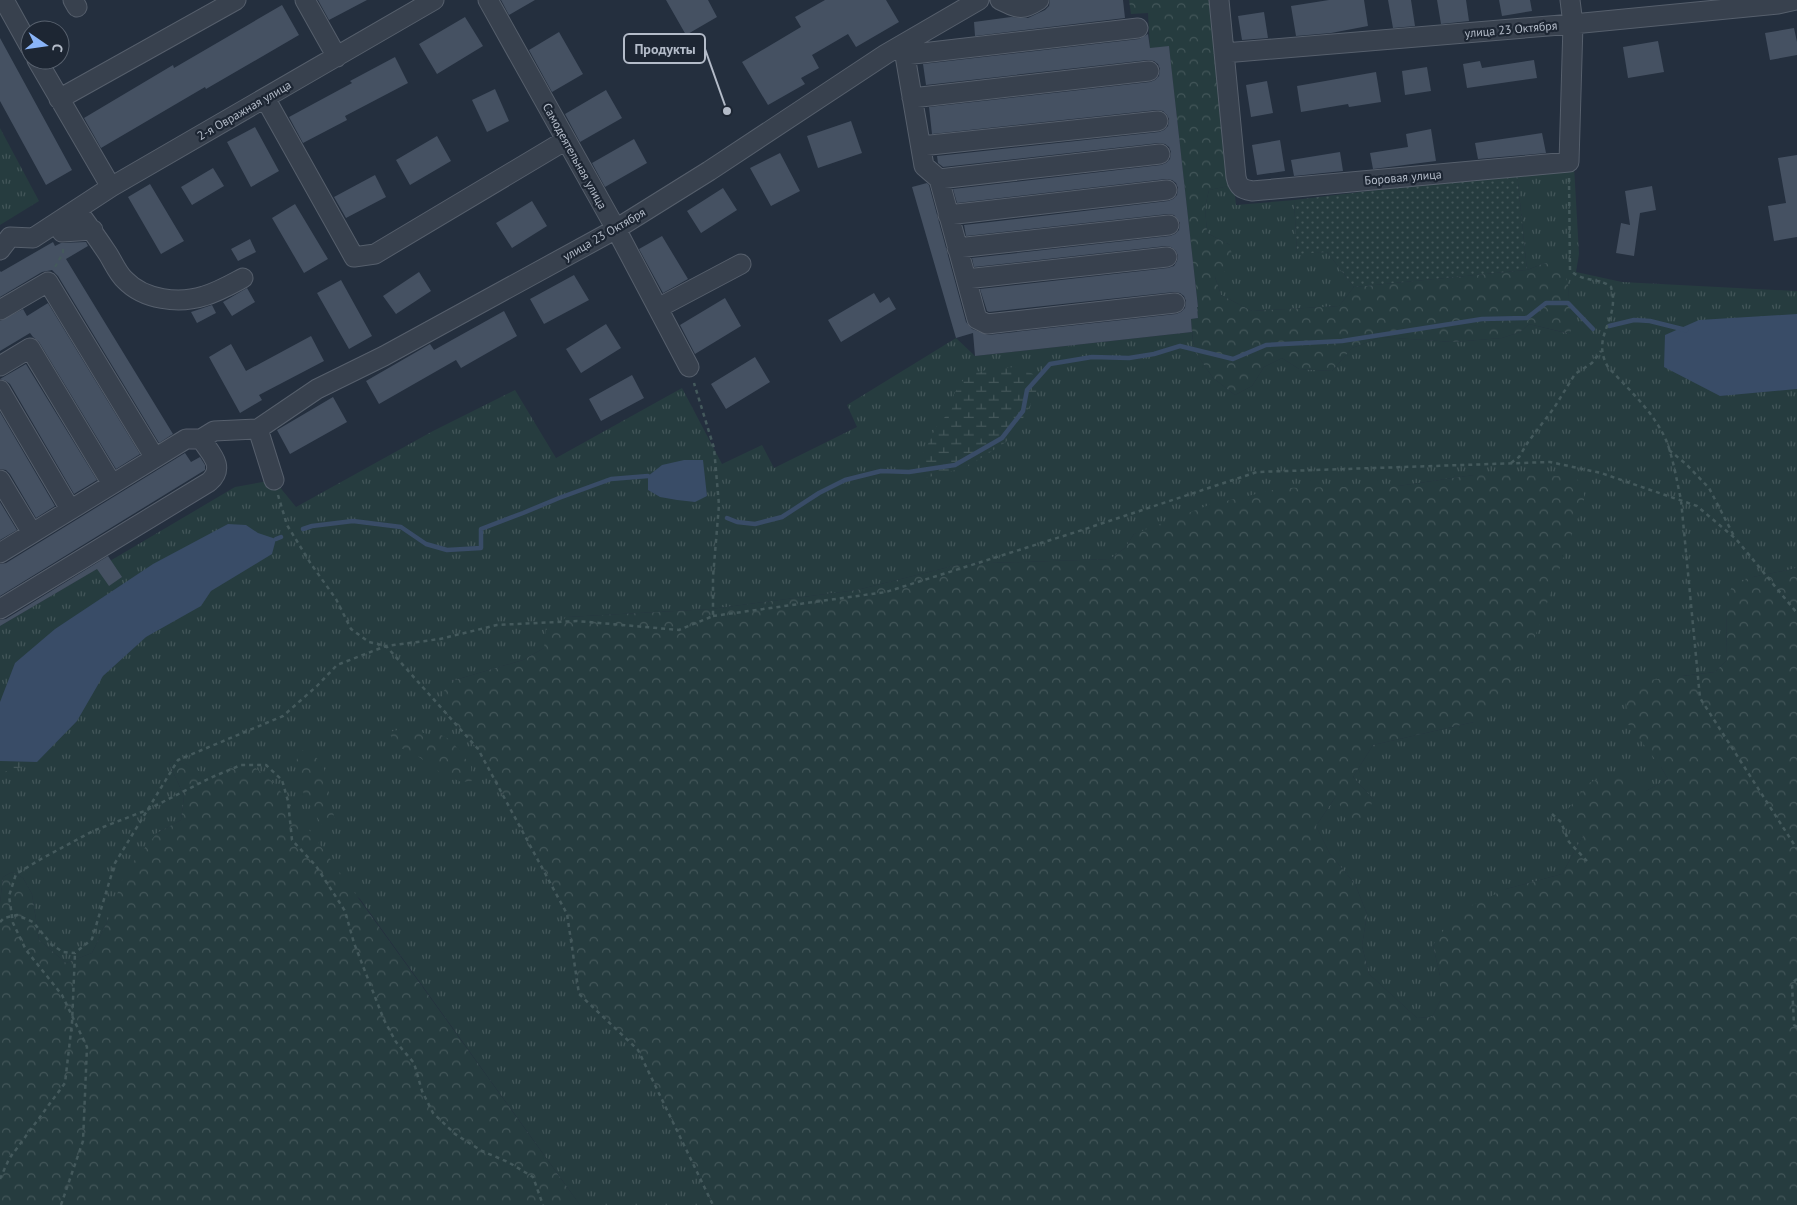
<svg xmlns="http://www.w3.org/2000/svg" width="1797" height="1205" font-family="'PT Sans',sans-serif">
<style>
.grass{fill:url(#grass-tufts)}
.forest{fill:url(#forest-crowns)}
.wetland{fill:url(#wetland-marsh)}
.garden{fill:url(#garden-dots)}
.water{fill:#394c67}
.lines{fill:none;stroke-linecap:round;stroke-linejoin:round}
.stream{stroke:#394c67;stroke-width:4.5}
.building{fill:#455162}
.minor-casing{stroke:#565f6c;stroke-width:21}
.path{stroke:#44595c;stroke-width:2.5;stroke-dasharray:4 4;stroke-linecap:butt}
.minor{stroke:#38414e;stroke-width:19}
.labels{text-anchor:middle;dominant-baseline:central;stroke-width:4.5;stroke-linejoin:round;paint-order:stroke}
.street-label{font-size:12px;fill:#b4bcc9;stroke:#1d2633}
.leader{fill:none;stroke:#b4bcc9;stroke-width:2}
.callout-dot{fill:#b4bcc9;stroke:#1d2633;stroke-width:2}
.callout{fill:#1d2633;stroke:#b4bcc9;stroke-width:2}
.callout-label{font-size:14px;text-anchor:middle;font-weight:bold;fill:#b4bcc9}
</style>
<defs>
<pattern id="grass-tufts" width="24" height="20" patternUnits="userSpaceOnUse" patternTransform="scale(1.25)"><rect width="24" height="20" fill="#263c3f"/><path d="M3 7l-1-3M5 7V3M7 7l1-3M15 17l-1-3M17 17v-4M19 17l1-3" fill="none" stroke="#435659"/></pattern>
<pattern id="forest-crowns" width="20" height="18" patternUnits="userSpaceOnUse" patternTransform="scale(1.25)"><rect width="20" height="18" fill="#263c3f"/><path d="M2 6a3 3 0 1 1 6 0M12 15a3 3 0 1 1 6 0" fill="none" stroke="#435659"/></pattern>
<pattern id="wetland-marsh" width="20" height="14" patternUnits="userSpaceOnUse" patternTransform="scale(1.25)"><rect width="20" height="14" fill="#263c3f"/><path d="M1 5h8M5 5V1M11 12h8M15 12V8" fill="none" stroke="#435659"/></pattern>
<pattern id="garden-dots" width="8" height="8" patternUnits="userSpaceOnUse" patternTransform="scale(1.25)"><rect width="8" height="8" fill="#263c3f"/><path d="M2 2h.1M6 6h.1" fill="none" stroke="#435659" stroke-width="1.8" stroke-linecap="round"/></pattern>
</defs>
<rect width="100%" height="100%" fill="#242f3e"/>
<path class="grass" d="M 0,128 L 39,201 L 0,225 Z
M 1574,166 L 1579,254 L 1576,272 L 1622,282 L 1797,291 L 1797,568 L 1753,577 L 1726,603 L 1727,660 L 1715,672 L 1682,676 L 1661,767 L 1668,779 L 1646,791 L 1583,836 L 1562,874 L 1506,889 L 1433,945 L 1440,976 L 1440,1001 L 1432,1017 L 1417,1018 L 1369,974 L 1362,946 L 1367,914 L 1355,884 L 1330,854 L 1316,826 L 1336,796 L 1373,799 L 1353,777 L 1373,745 L 1474,722 L 1474,475 L 1398,486 L 1134,534 L 1125,548 L 1110,559 L 961,564 L 857,590 L 711,609 L 567,617 L 544,648 L 523,660 L 452,681 L 443,710 L 478,749 L 567,914 L 579,994 L 638,1050 L 713,1205 L 580,1205 L 360,899 L 210,778 L 178,760 L 169,763 L 184,796 L 181,820 L 157,833 L 108,920 L 92,953 L 66,963 L 39,940 L 32,894 L 23,878 L 12,872 L 3,877 L 0,903 L 0,626 L 235,487 L 274,480 L 296,507 L 433,431 L 515,390 L 556,458 L 682,388 L 722,464 L 762,445 L 774,468 L 857,427 L 847,405 L 956,338 L 975,356 L 1192,332 L 1194,350 L 1213,378 L 1235,395 L 1252,386 L 1264,367 L 1282,358 L 1299,369 L 1332,371 L 1352,348 L 1381,337 L 1453,342 L 1502,338 L 1520,332 L 1529,324 L 1570,334 L 1568,283 L 1545,263 L 1527,270 L 1517,173 Z
M 1234,185 L 1236,205 L 1294,200 L 1297,253 L 1327,252 L 1354,287 L 1339,306 L 1252,311 L 1221,295 L 1215,277 L 1230,245 L 1207,233 L 1205,207 L 1209,190 Z"/>
<path class="forest" d="M 1129,0 L 1215,0 L 1234,185 L 1209,190 L 1205,207 L 1207,233 L 1230,245 L 1234,266 L 1215,277 L 1221,295 L 1252,311 L 1339,306 L 1354,287 L 1527,270 L 1545,263 L 1560,265 L 1568,283 L 1571,334 L 1529,324 L 1520,332 L 1502,338 L 1453,342 L 1381,337 L 1352,348 L 1332,371 L 1299,369 L 1282,358 L 1264,367 L 1252,386 L 1235,395 L 1213,378 L 1194,350 L 1191,319 L 1198,318 L 1197,307 L 1198,307 L 1169,47 L 1150,48 L 1148,13 L 1131,14 Z
M 1474,475 L 1570,476 L 1584,483 L 1584,501 L 1532,645 L 1506,691 L 1474,722 L 1373,745 L 1353,777 L 1373,799 L 1367,818 L 1348,824 L 1336,796 L 1316,826 L 1330,854 L 1355,884 L 1367,914 L 1362,946 L 1369,974 L 1417,1018 L 1432,1017 L 1440,1001 L 1440,976 L 1433,945 L 1456,913 L 1506,889 L 1562,874 L 1583,836 L 1568,809 L 1589,783 L 1619,770 L 1646,791 L 1668,779 L 1661,767 L 1628,724 L 1626,700 L 1642,681 L 1715,672 L 1727,660 L 1726,603 L 1732,586 L 1753,577 L 1797,568 L 1797,1205 L 713,1205 L 638,1050 L 579,994 L 567,914 L 478,749 L 443,710 L 443,692 L 452,681 L 523,660 L 544,648 L 546,630 L 567,617 L 711,609 L 857,590 L 961,564 L 1110,559 L 1125,548 L 1134,534 L 1209,505 L 1282,488 L 1398,486 Z
M 406,728 L 427,734 L 441,735 L 451,740 L 471,766 L 472,781 L 461,782 L 441,773 L 419,757 L 395,745 L 389,732 Z
M 300,750 L 309,751 L 323,764 L 335,821 L 322,825 C 310,804 287,774 300,750 Z
M 178,760 L 210,777 L 222,767 L 252,765 L 275,784 L 307,827 L 580,1205 L 0,1205 L 0,903 L 3,877 L 12,872 L 23,878 L 32,894 L 39,940 L 66,963 L 92,953 L 108,920 L 125,872 L 157,833 L 181,820 L 184,796 L 169,763 Z"/>
<path class="wetland" d="M 1015,367 L 1033,374 L 1038,388 L 1026,414 L 1006,442 L 967,467 L 925,478 L 913,476 L 936,427 L 952,409 L 954,394 L 966,376 L 989,369 Z
M 0,761 L 37,762 L 0,774 Z"/>
<path class="garden" d="M 1517,173 L 1527,270 L 1354,287 L 1327,252 L 1297,254 L 1294,200 Z"/>
<path class="water" d="M 1797,314 L 1797,389 L 1720,396 L 1664,367 L 1665,335 L 1699,320 Z
M 684,460 L 703,460 L 707,496 L 695,502 L 677,500 L 660,497 L 648,490 L 648,476 L 662,465 Z
M 228,524 L 246,525 L 258,533 L 276,539 L 272,554 L 211,591 L 201,606 L 146,637 L 103,676 L 77,721 L 37,762 L 0,761 L 0,702 L 15,663 L 55,629 L 153,564 Z"/>
<g class="lines">
<path class="stream" d="M 1609,326 L 1634,320 L 1650,321 L 1686,330
M 727,518 L 737,522 L 755,524 L 782,517 L 819,493 L 845,480 L 881,471 L 909,472 L 955,465 L 1002,438 L 1023,411 L 1027,390 L 1050,364 L 1092,357 L 1129,358 L 1154,354 L 1180,346 L 1233,359 L 1266,345 L 1342,341 L 1482,319 L 1527,318 L 1546,303 L 1568,303 L 1593,329
M 303,529 L 312,526 L 353,521 L 401,527 L 426,544 L 447,550 L 481,548 L 481,529 L 523,513 L 559,498 L 611,479 L 648,476
M 276,539 L 281,537"/>
</g>
<path class="building" d="M 318,0 L 367,0 L 329,20 Z
M 501,0 L 535,0 L 509,15 Z
M 666,0 L 708,0 L 717,17 L 686,35 Z
M 825,0 L 886,0 L 899,22 L 856,47 L 848,34 L 812,55 L 819,68 L 801,78 L 805,84 L 768,105 L 742,62 L 801,27 L 795,17 Z
M 1050,0 L 1123,0 L 1125,18 L 975,36 L 974,22 L 1011,17 L 1028,18 L 1045,10 L 1049,6 Z
M 1329,0 L 1364,0 L 1368,26 L 1331,33 L 1296,36 L 1291,6 Z
M 1388,0 L 1411,0 L 1415,26 L 1393,28 Z
M 1437,0 L 1466,0 L 1469,21 L 1441,24 Z
M 1499,0 L 1530,0 L 1532,11 L 1502,16 Z
M 282,5 L 299,35 L 206,89 L 205,87 L 101,148 L 84,118 L 173,65 L 174,68 Z
M 1264,12 L 1268,38 L 1242,40 L 1238,16 Z
M 465,17 L 483,46 L 437,74 L 419,44 Z
M 1794,28 L 1797,42 L 1797,55 L 1770,60 L 1765,33 Z
M 559,32 L 583,74 L 552,92 L 529,50 Z
M 1148,34 L 1150,48 L 1169,46 L 1198,307 L 1197,307 L 1198,318 L 1191,319 L 1192,332 L 975,356 L 973,333 L 956,338 L 912,187 L 927,183 L 929,185 L 966,322 L 972,329 L 988,335 L 1176,314 L 1181,312 L 1185,308 L 1186,301 L 1184,296 L 1180,293 L 1174,292 L 989,312 L 987,311 L 980,289 L 1168,268 L 1174,266 L 1177,261 L 1178,256 L 1176,251 L 1171,247 L 1166,246 L 974,267 L 972,258 L 1170,236 L 1175,234 L 1179,230 L 1180,223 L 1174,215 L 1168,214 L 966,236 L 964,225 L 1168,201 L 1173,199 L 1177,195 L 1178,188 L 1176,183 L 1172,180 L 1166,179 L 957,203 L 953,189 L 1161,165 L 1166,163 L 1170,159 L 1171,152 L 1169,147 L 1165,144 L 1159,143 L 943,167 L 938,163 L 937,156 L 1159,132 L 1164,130 L 1168,126 L 1169,119 L 1167,115 L 1163,111 L 1157,110 L 932,134 L 929,107 L 1150,82 L 1155,80 L 1159,76 L 1160,69 L 1158,64 L 1154,61 L 1148,60 L 926,85 L 923,64 L 1139,39 Z
M 0,38 L 72,170 L 46,185 L 0,101 Z
M 1658,41 L 1664,72 L 1628,78 L 1623,47 Z
M 395,57 L 408,83 L 345,116 L 347,120 L 303,143 L 289,117 L 352,83 L 350,81 Z
M 1534,60 L 1537,78 L 1467,88 L 1463,64 L 1480,61 L 1482,68 Z
M 1427,67 L 1431,91 L 1405,95 L 1402,71 Z
M 1376,72 L 1381,102 L 1349,107 L 1348,104 L 1301,112 L 1297,86 Z
M 1267,81 L 1273,113 L 1251,117 L 1246,85 Z
M 495,89 L 509,121 L 487,132 L 472,100 Z
M 606,90 L 622,118 L 580,142 L 565,114 Z
M 851,121 L 862,153 L 818,168 L 807,136 Z
M 255,127 L 279,171 L 251,187 L 227,142 Z
M 1431,129 L 1436,161 L 1373,169 L 1370,153 L 1408,147 L 1406,134 Z
M 1542,133 L 1546,153 L 1478,159 L 1475,143 Z
M 437,136 L 451,161 L 410,185 L 396,160 Z
M 634,139 L 647,163 L 605,187 L 592,163 Z
M 1280,140 L 1285,171 L 1257,175 L 1252,145 Z
M 1340,152 L 1343,171 L 1294,176 L 1291,160 Z
M 780,153 L 800,191 L 771,206 L 750,168 Z
M 1797,155 L 1797,237 L 1774,241 L 1768,206 L 1786,203 L 1778,158 Z
M 213,168 L 224,186 L 192,205 L 181,187 Z
M 375,175 L 386,197 L 346,218 L 334,197 Z
M 150,184 L 184,241 L 161,254 L 128,197 Z
M 1652,186 L 1656,210 L 1640,213 L 1634,256 L 1616,253 L 1621,223 L 1630,225 L 1625,191 Z
M 723,188 L 737,210 L 701,233 L 687,211 Z
M 532,201 L 547,226 L 512,248 L 496,223 Z
M 295,204 L 328,259 L 304,273 L 272,218 Z
M 662,236 L 688,279 L 663,293 L 639,249 Z
M 250,239 L 256,252 L 238,261 L 231,249 Z
M 53,242 L 55,246 L 61,243 L 86,242 L 88,246 L 66,259 L 173,434 L 159,443 L 58,276 L 52,270 L 42,272 L 0,297 L 0,271 L 1,272 Z
M 419,272 L 431,291 L 396,314 L 383,296 Z
M 574,275 L 589,300 L 544,324 L 530,299 Z
M 341,280 L 372,336 L 349,349 L 317,293 Z
M 247,288 L 255,302 L 232,316 L 223,302 Z
M 874,293 L 880,303 L 889,297 L 896,309 L 841,342 L 828,320 Z
M 725,298 L 741,326 L 695,354 L 680,325 Z
M 48,303 L 140,454 L 116,469 L 39,342 L 33,337 L 30,333 L 0,351 L 0,321 L 23,309 L 27,316 Z
M 212,305 L 216,313 L 197,323 L 191,312 Z
M 504,311 L 517,336 L 461,368 L 456,360 L 379,404 L 366,381 L 430,344 L 434,350 Z
M 606,324 L 621,348 L 581,373 L 566,349 Z
M 311,336 L 324,361 L 259,395 L 262,400 L 240,413 L 209,357 L 231,344 L 246,371 Z
M 755,357 L 770,382 L 726,409 L 711,384 Z
M 26,364 L 97,480 L 74,494 L 10,384 L 6,381 L 0,379 Z
M 632,375 L 644,398 L 601,421 L 589,399 Z
M 333,397 L 347,422 L 290,454 L 277,430 Z
M 0,412 L 55,506 L 36,518 L 10,474 L 6,470 L 0,469 Z
M 185,453 L 191,462 L 200,457 L 205,465 L 205,470 L 0,596 L 0,564 L 6,563 Z
M 0,502 L 17,530 L 0,540 Z
M 108,556 L 122,577 L 109,586 L 97,569 L 0,626 L 0,620 L 6,619 Z"/>
<g class="lines">
<g class="minor-casing">
<path id="minor" d="M 4,0 L 30,47
M 73,0 L 77,7
M 305,0 L 337,57
M 488,0 L 616,229 L 689,367
M 1000,0 C 1019,9 1022,11 1039,0
M 1219,0 L 1236,177 C 1238,187 1242,189 1252,191 L 1569,162 L 1573,24 L 1570,0
M 903,44 L 924,166 L 939,179 L 977,319 L 987,324 L 1175,303
M 1224,53 L 1573,24 L 1778,4 L 1796,0
M 905,55 L 1138,28
M 37,60 L 111,187
M 265,98 L 354,257 L 375,254 L 566,140
M 912,98 L 1149,71
M 59,99 L 236,0
M 921,146 L 1158,121
M 939,179 L 1160,154
M 77,210 C 88,225 98,239 108,254 C 113,262 118,274 125,280 C 144,300 179,304 204,296 C 218,292 230,285 243,278
M 948,215 L 1167,190
M 56,223 L 62,232 L 93,230
M 957,248 L 1169,225
M 0,250 L 10,237 L 33,238 L 111,187 L 434,0
M 966,279 L 1167,257
M 658,308 L 741,264
M 0,310 L 48,282 L 155,458
M 0,366 L 30,348 L 112,484
M 0,390 L 70,509
M 258,429 L 274,480
M 0,480 L 32,533
M 0,553 L 186,439 L 201,439 L 214,431 L 258,429 L 317,389 L 384,356 L 616,229 L 709,171 L 886,54 L 979,0
M 0,609 L 209,482 C 226,467 211,454 201,439"/>
</g>
<path class="path" d="M 1569,178 L 1570,270 C 1583,283 1599,277 1611,287 C 1612,291 1613,295 1613,299 C 1614,324 1592,340 1608,367 C 1629,390 1653,411 1666,440 C 1673,457 1677,482 1681,500 L 1700,698 L 1797,849
M 55,267 L 63,253 L 63,247
M 1669,450 L 1686,464 L 1709,488 L 1734,536
M 1511,463 L 1519,457 L 1528,442 L 1554,408 L 1575,374 L 1592,363 L 1601,351
M 278,495 L 287,525 L 311,564 L 336,599 L 351,629 L 369,642 L 386,646 L 478,749 L 567,914 L 579,994 L 638,1050 L 713,1205
M 713,616 L 886,592 L 1076,532 L 1257,472 L 1550,462 L 1601,473 L 1697,506 L 1736,539 L 1797,613
M 1552,814 L 1561,822 L 1569,842 L 1587,861
M 0,922 L 4,918 L 17,915 L 33,922 L 52,945 L 63,952 L 75,953 L 92,939 L 115,863 L 178,760 L 283,716 L 317,686 L 337,665 L 386,646 L 440,639 L 497,625 L 577,621 L 679,630 L 713,616 L 713,577 L 719,505 L 714,448 L 694,383
M 1797,979 L 1792,983 L 1794,1025 L 1797,1027
M 0,1179 L 9,1159 L 65,1083 L 72,1023 L 75,953
M 61,1205 L 83,1141 L 87,1047 L 62,995 L 26,950 L 13,923 L 9,896 L 16,874 L 41,859 L 93,831 L 147,810 L 210,778 L 241,765 L 266,765 L 282,780 L 288,801 L 292,840 L 316,866 L 345,911 L 354,943 L 384,1020 L 396,1042 L 414,1063 L 422,1091 L 433,1113 L 455,1134 L 482,1151 L 508,1162 L 533,1177 L 543,1205"/>
<use href="#minor" class="minor"/>
</g>
<g class="labels">
<g class="street-label">
<text transform="translate(1511 29) rotate(-5)">улица 23 Октября</text>
<text transform="translate(244 110) rotate(-30)">2-я Овражная улица</text>
<text transform="translate(575 156) rotate(61)">Самодеятельная улица</text>
<text transform="translate(1403 177) rotate(-5)">Боровая улица</text>
<text transform="translate(604 234) rotate(-30)">улица 23 Октября</text>
</g>
</g>
<path class="leader" d="M727 111L705 49"/>
<circle class="callout-dot" cx="727" cy="111" r="5"/>
<rect class="callout" x="624" y="34" width="81" height="29" rx="5"/>
<g class="callout-label">
<text x="665" y="54">Продукты</text>
</g>
<g transform="translate(45 45) rotate(103)"><circle r="24" fill="#1d2633" stroke="#59626f"/>
<path d="M0-4L9 19L0 12L-9 19Z" fill="#8ab4f8"/>
<text y="-8" font-size="14" font-weight="bold" text-anchor="middle" fill="#b4bcc9">С</text>
</g>
</svg>
